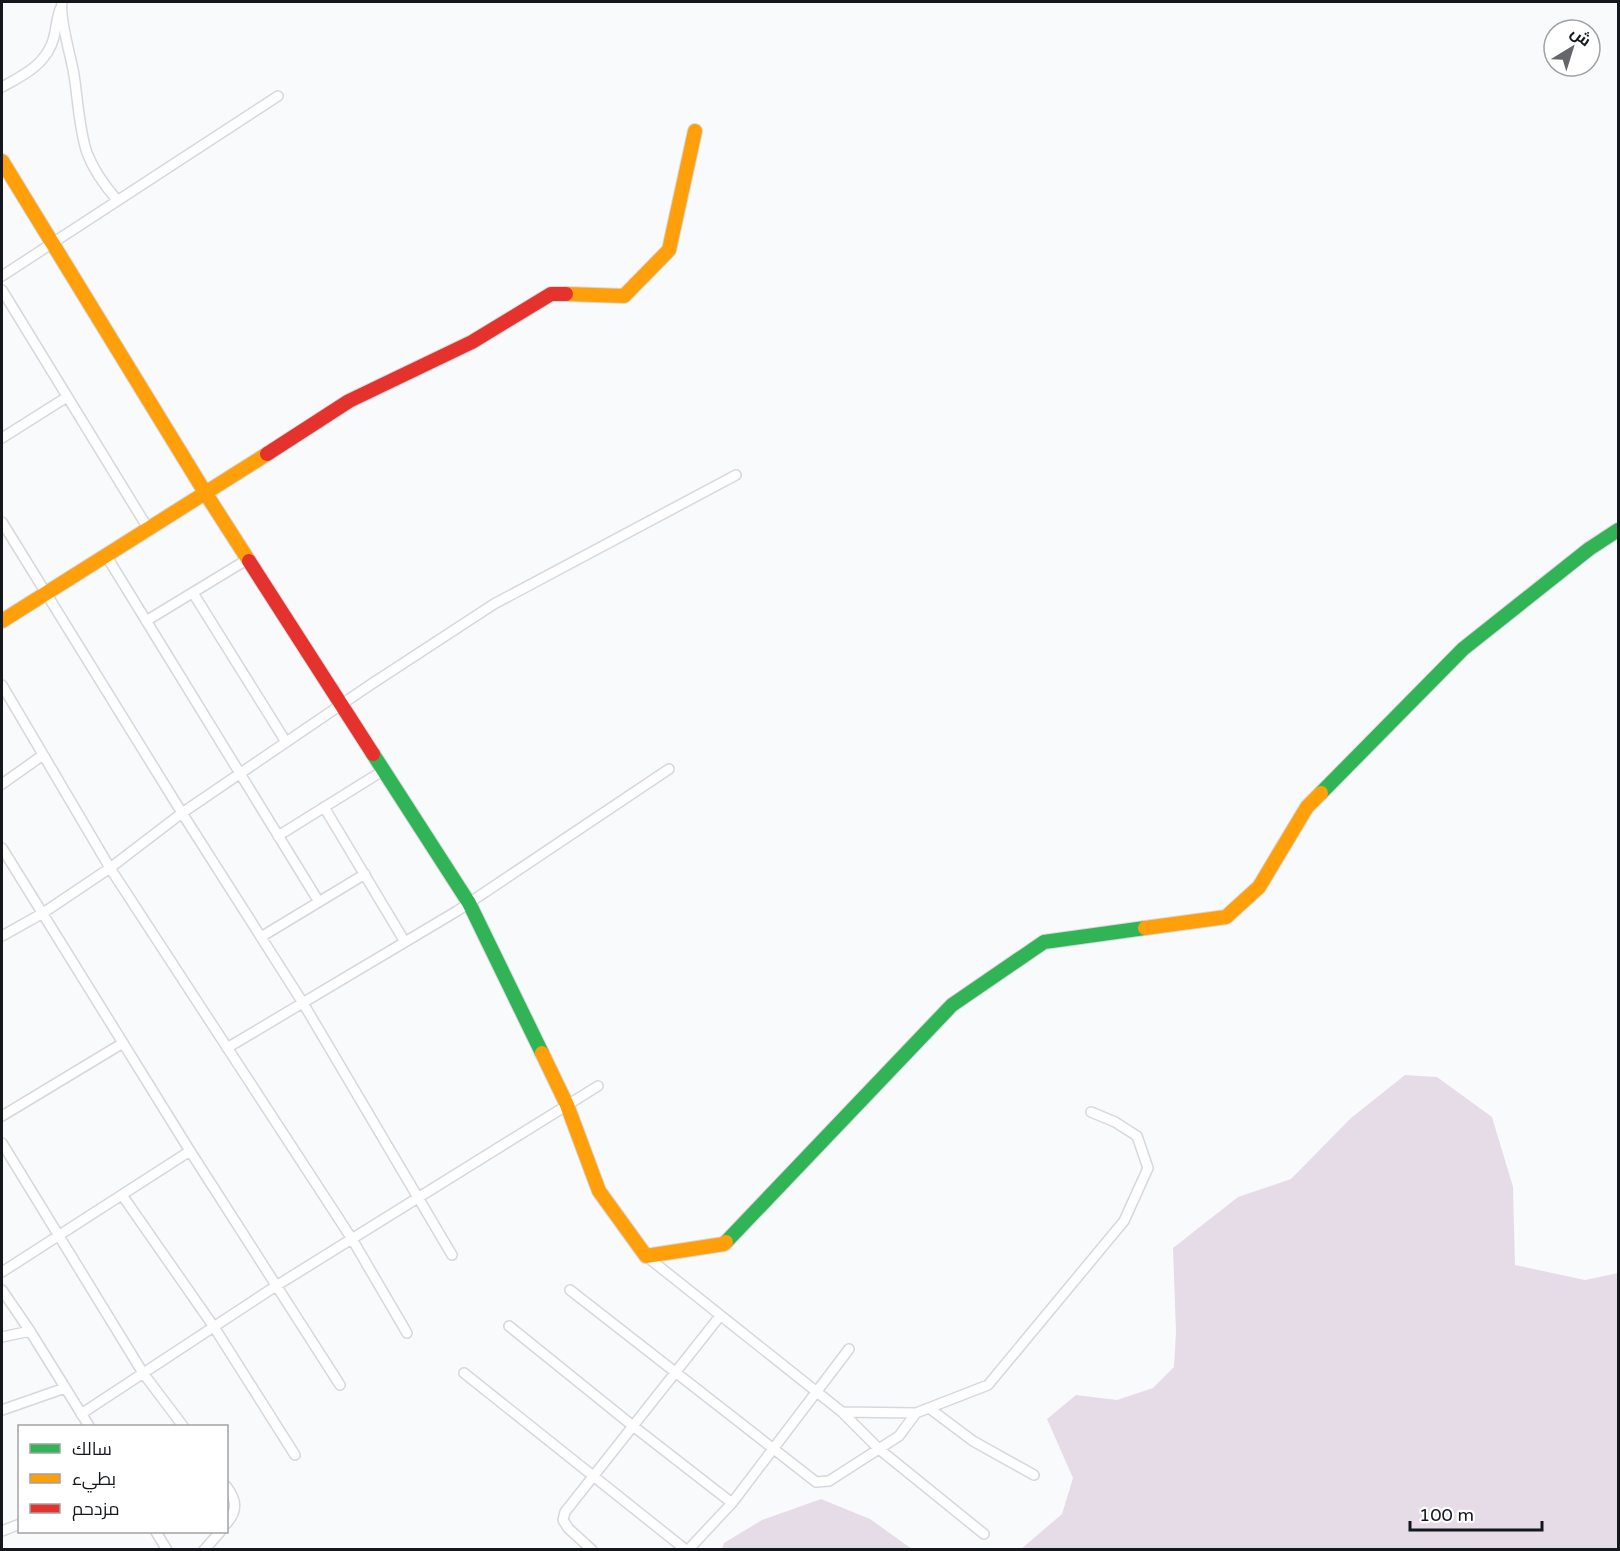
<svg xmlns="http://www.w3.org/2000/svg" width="1620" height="1551" font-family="'Varela Round',Cairo,sans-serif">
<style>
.green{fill:#e5dce8}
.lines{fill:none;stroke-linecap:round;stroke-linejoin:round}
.street-casing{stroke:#d6d8dc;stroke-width:12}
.fast-casing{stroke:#d6d8dc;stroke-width:16}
.slow-casing{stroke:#d6d8dc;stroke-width:16}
.jam-casing{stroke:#d6d8dc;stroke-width:16}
.street{stroke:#fefeff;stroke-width:9}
.fast{stroke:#30b455;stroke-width:14}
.slow{stroke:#ff9f0a;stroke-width:14}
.jam{stroke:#e5322d;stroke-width:14}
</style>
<rect width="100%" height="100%" fill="#f9fafc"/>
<path class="green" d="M 1405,1075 L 1437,1077 L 1492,1117 L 1513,1187 L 1515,1265 L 1585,1280 L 1618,1273 L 1618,1549 L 1021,1549 L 1062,1514 L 1073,1478 L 1047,1419 L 1076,1395 L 1117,1400 L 1153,1388 L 1174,1367 L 1176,1332 L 1173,1248 L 1238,1197 L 1291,1179 L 1351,1118 Z
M 821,1499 L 870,1519 L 912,1549 L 722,1549 L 724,1543 L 762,1520 Z"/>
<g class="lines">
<g class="street-casing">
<path id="street" d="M 62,2 C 59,18 71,56 74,75 C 78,100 79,129 87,153 C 94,171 104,185 117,200
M 2,87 C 24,75 47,64 54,37 C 56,27 57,18 60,9
M 2,276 L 278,96
M 2,290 L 149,530
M 2,438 L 67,397
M 2,522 L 182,813 L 303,1003 L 452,1255
M 107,557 L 319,902
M 193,593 L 286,742
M 146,621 L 248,559
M 2,685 L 110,868 L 352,1239 L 407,1333
M 2,784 L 43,755
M 324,807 L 405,942
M 278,836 L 384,770
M 2,848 L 190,1151 L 340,1385
M 2,936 L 43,913 L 110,868 L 182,813 L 370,685 L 494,604 L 736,475
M 261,937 L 365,874
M 227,1048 L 457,911 L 669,769
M 2,1116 L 123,1043
M 2,1143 L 143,1373 L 183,1426
M 122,1195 L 214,1327 L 295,1455
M 646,1256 L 842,1412 L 879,1449 L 984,1534
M 2,1272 L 190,1151
M 2,1290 L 30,1331 L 89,1426
M 570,1290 L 816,1482 L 829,1481 L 899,1436 L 916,1413 L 988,1385 L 1124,1221 L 1148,1168 L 1137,1136 L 1115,1122 L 1091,1112
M 509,1326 L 633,1426 L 732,1503
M 2,1337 L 30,1331
M 464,1373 L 686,1550
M 929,1408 L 973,1441 L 1034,1475
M 2,1410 L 65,1388
M 842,1412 L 916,1413
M 81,1414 L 276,1286 L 598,1086
M 226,1486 C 237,1500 238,1511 226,1524
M 2,1531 L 20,1524
M 156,1532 L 167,1550
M 204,1550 L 220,1532
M 592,1550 L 568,1528 L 563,1520 L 565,1512 L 720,1316
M 688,1550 L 732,1503 L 849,1349"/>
</g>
<g class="fast-casing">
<path id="fast" d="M 373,754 L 469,903 L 542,1053
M 1321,793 L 1463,649 L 1589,549 L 1618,530
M 726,1242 L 952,1005 L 1044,942 L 1145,928"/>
</g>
<g class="slow-casing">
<path id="slow" d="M 2,161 L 206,494 L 249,561
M 566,294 L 624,296 L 669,250 L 695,131
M 2,621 L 267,454
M 1145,928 L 1226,917 L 1259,887 L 1307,807 L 1321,793
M 542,1053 L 567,1105 L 599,1191 L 646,1256 L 724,1244 L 726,1242"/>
</g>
<g class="jam-casing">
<path id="jam" d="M 267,454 L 349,401 L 472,342 L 551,294 L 566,294
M 249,561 L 373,754"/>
</g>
<use href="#street" class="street"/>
<use href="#fast" class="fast"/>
<use href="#slow" class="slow"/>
<use href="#jam" class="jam"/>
</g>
<rect width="1620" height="1551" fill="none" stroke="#14171c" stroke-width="6"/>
<rect x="18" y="1425" width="210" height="108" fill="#ffffff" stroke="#a1a2a4" stroke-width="1.5"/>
<rect x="30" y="1444" width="30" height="9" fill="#30b455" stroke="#a1a2a4" stroke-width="1.5"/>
<text x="72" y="1455" font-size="18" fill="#14171c">سالك</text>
<rect x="30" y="1474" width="30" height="9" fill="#ff9f0a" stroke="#a1a2a4" stroke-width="1.5"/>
<text x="72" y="1485" font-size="18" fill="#14171c">بطيء</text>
<rect x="30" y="1504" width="30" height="9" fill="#e5322d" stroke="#a1a2a4" stroke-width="1.5"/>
<text x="72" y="1515" font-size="18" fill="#14171c">مزدحم</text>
<g transform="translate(1572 48) rotate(38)"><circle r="28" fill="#ffffff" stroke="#a1a2a4" stroke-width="1.5"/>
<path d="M0-4.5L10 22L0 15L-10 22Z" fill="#64666a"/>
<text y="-9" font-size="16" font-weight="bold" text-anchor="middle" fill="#14171c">ش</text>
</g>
<path d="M1410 1521v9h132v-9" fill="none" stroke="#14171c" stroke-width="3"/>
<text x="1419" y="1521" font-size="18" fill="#14171c" stroke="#ffffff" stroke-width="4.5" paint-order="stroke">100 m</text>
</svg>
